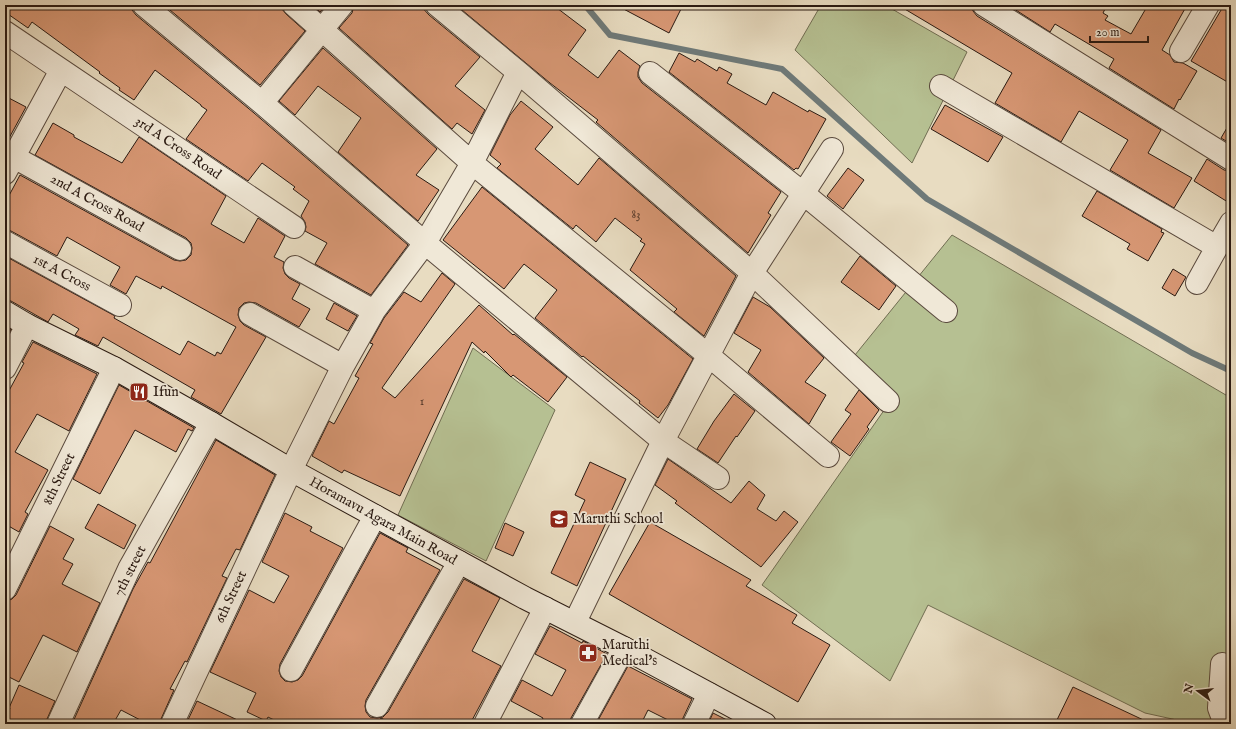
<svg xmlns="http://www.w3.org/2000/svg" width="1236" height="729" font-family="'IM FELL English',serif">
<style>
.green{fill:#b6c092;stroke:#706d52}
.lines{fill:none;stroke-linecap:round;stroke-linejoin:round}
.stream{stroke:#6e7978;stroke-width:6}
.building{fill:#d79774;stroke:#2a1a12}
.street-casing{stroke:#5a4a3e;stroke-width:24}
.secondary-casing{stroke:#2a1a12;stroke-width:24}
.street{stroke:#f0e8d7;stroke-width:22}
.secondary{stroke:#f0e8d7;stroke-width:22}
.labels{text-anchor:middle;dominant-baseline:central;stroke-width:3.5;stroke-linejoin:round;paint-order:stroke}
.number-label{font-size:12px;fill:#55392a}
.street-label{font-size:14px;fill:#2a1a12;stroke:#f0e8d7}
.poi-label{font-size:14px;fill:#2a1a12;stroke:#f0e8d7;text-anchor:start}
</style>
<rect width="100%" height="100%" fill="#e8dcc1"/>
<filter id="stains"><feTurbulence type="fractalNoise" baseFrequency=".005" numOctaves="4"/><feColorMatrix values="0 0 0 0 .2 0 0 0 0 .09 0 0 0 0 .02 0 0 0 .5 -.17"/></filter>
<radialGradient id="worn" r=".72"><stop offset=".6" stop-color="#630" stop-opacity="0"/><stop offset="1" stop-color="#630" stop-opacity=".3"/></radialGradient>
<path class="green" d="M 821,5 L 885,5 L 967,52 L 912,163 L 795,50 Z
M 952,235 L 1231,398 L 1231,724 L 1195,724 L 1145,713 L 928,605 L 890,681 L 762,585 L 894,396 L 855,355 Z
M 473,348 L 555,410 L 486,561 L 398,515 Z"/>
<g class="lines">
<path class="stream" d="M 585,5 L 610,35 L 782,69 L 927,199 L 1192,353 L 1231,371"/>
</g>
<path class="building" d="M 5,5 L 132,5 L 132,10 L 136,15 L 254,113 L 408,245 L 371,295 L 315,264 L 327,243 L 305,231 L 306,227 L 305,222 L 301,216 L 309,201 L 293,189 L 295,187 L 262,163 L 248,181 L 186,139 L 207,110 L 201,106 L 201,105 L 155,70 L 134,100 L 119,90 L 120,88 L 99,73 L 100,72 L 32,22 L 28,28 L 5,12 Z
M 164,5 L 282,5 L 282,9 L 286,14 L 305,31 L 260,85 Z
M 313,5 L 326,5 L 320,12 Z
M 354,5 L 420,5 L 429,15 L 480,57 L 455,86 L 485,110 L 472,134 L 457,123 L 452,129 L 339,28 L 352,13 Z
M 466,5 L 553,5 L 586,30 L 568,55 L 598,78 L 619,50 L 640,66 L 638,72 L 638,77 L 642,83 L 781,192 L 768,213 L 771,215 L 748,253 L 596,122 L 598,120 L 550,83 L 462,10 Z
M 616,5 L 683,5 L 669,33 Z
M 898,5 L 972,5 L 973,11 L 977,16 L 1161,130 L 1148,153 L 1192,178 L 1174,208 L 1110,170 L 1128,140 L 1079,111 L 1061,142 L 995,103 L 1012,73 Z
M 1008,5 L 1107,5 L 1103,13 L 1108,16 L 1105,20 L 1131,34 L 1148,5 L 1187,5 L 1162,50 L 1170,55 L 1174,62 L 1183,63 L 1197,71 L 1180,100 L 1179,99 L 1174,109 L 1109,68 L 1114,59 L 1055,24 L 1050,32 Z
M 1224,5 L 1231,5 L 1231,84 L 1191,61 Z
M 323,48 L 437,149 L 416,175 L 439,190 L 418,221 L 338,152 L 361,118 L 318,86 L 295,115 L 279,101 Z
M 679,53 L 695,62 L 697,59 L 717,71 L 719,67 L 732,74 L 727,83 L 766,105 L 773,92 L 808,112 L 809,110 L 826,119 L 798,169 L 796,168 L 794,170 L 669,72 Z
M 5,96 L 26,107 L 8,140 L 5,140 Z
M 521,101 L 553,127 L 535,149 L 578,185 L 599,158 L 736,276 L 704,336 L 674,312 L 677,309 L 630,270 L 645,244 L 640,241 L 642,239 L 615,218 L 596,242 L 576,225 L 573,229 L 497,168 L 501,164 L 490,155 L 510,115 Z
M 945,105 L 1003,137 L 988,162 L 931,129 Z
M 1231,121 L 1231,144 L 1221,138 Z
M 53,123 L 74,135 L 74,137 L 122,163 L 139,137 L 226,196 L 211,224 L 244,243 L 258,218 L 285,236 L 274,257 L 284,262 L 283,268 L 285,274 L 289,278 L 300,284 L 292,299 L 310,309 L 299,327 L 256,303 L 249,302 L 244,303 L 239,308 L 238,315 L 240,321 L 244,325 L 266,337 L 221,414 L 191,397 L 195,390 L 103,337 L 98,346 L 75,335 L 79,329 L 53,314 L 48,322 L 11,301 L 5,300 L 5,256 L 115,316 L 114,318 L 180,355 L 188,341 L 215,356 L 217,352 L 221,354 L 236,327 L 162,286 L 161,289 L 136,276 L 126,294 L 110,285 L 120,267 L 67,237 L 57,256 L 11,231 L 5,230 L 5,203 L 20,175 L 174,260 L 180,261 L 186,260 L 191,255 L 192,248 L 191,243 L 186,238 L 35,155 Z
M 1207,159 L 1224,170 L 1231,171 L 1231,204 L 1194,181 Z
M 848,168 L 864,180 L 843,209 L 827,196 Z
M 482,187 L 693,359 L 668,405 L 658,418 L 639,403 L 640,401 L 617,383 L 583,356 L 582,357 L 535,318 L 557,290 L 524,264 L 504,289 L 443,240 Z
M 1097,191 L 1162,229 L 1161,232 L 1164,233 L 1148,261 L 1127,249 L 1130,244 L 1082,216 Z
M 860,256 L 896,286 L 879,310 L 841,282 Z
M 1173,269 L 1186,277 L 1175,296 L 1162,288 Z
M 442,273 L 455,284 L 382,388 L 395,398 L 479,305 L 513,335 L 514,334 L 567,377 L 548,402 L 513,375 L 511,377 L 485,351 L 484,353 L 472,342 L 400,496 L 344,470 L 342,473 L 312,456 L 329,421 L 334,424 L 359,378 L 355,376 L 373,344 L 370,343 L 384,318 L 404,292 L 421,302 Z
M 753,297 L 770,307 L 824,358 L 805,382 L 826,395 L 809,424 L 748,372 L 761,350 L 734,333 Z
M 334,303 L 357,316 L 348,331 L 326,319 Z
M 5,327 L 11,330 L 5,341 Z
M 33,342 L 97,374 L 69,431 L 37,414 L 15,452 L 48,470 L 25,512 L 28,514 L 19,532 L 5,524 L 5,398 L 24,363 L 22,362 Z
M 119,385 L 194,428 L 192,431 L 188,429 L 176,452 L 135,430 L 100,494 L 73,479 Z
M 859,390 L 879,410 L 867,427 L 869,429 L 850,456 L 831,442 L 851,414 L 845,410 Z
M 734,394 L 755,411 L 737,437 L 736,436 L 718,463 L 697,449 L 714,421 Z
M 216,440 L 275,475 L 240,550 L 236,549 L 222,576 L 227,578 L 187,662 L 185,661 L 170,689 L 174,690 L 161,719 L 160,724 L 148,724 L 121,710 L 113,724 L 72,724 L 133,589 L 148,562 L 150,563 Z
M 668,459 L 731,503 L 749,481 L 765,495 L 757,509 L 776,521 L 784,511 L 798,522 L 761,567 L 675,503 L 677,501 L 655,485 Z
M 590,462 L 626,479 L 577,586 L 551,573 L 585,500 L 575,495 Z
M 98,504 L 136,525 L 124,549 L 85,528 Z
M 285,513 L 312,527 L 310,531 L 343,548 L 280,664 L 279,671 L 281,677 L 285,681 L 292,682 L 298,680 L 302,676 L 380,533 L 408,548 L 406,552 L 440,570 L 366,700 L 365,706 L 366,712 L 370,717 L 377,718 L 383,717 L 388,712 L 464,579 L 500,598 L 472,651 L 501,666 L 470,724 L 392,724 L 381,718 L 378,724 L 282,724 L 268,717 L 266,721 L 247,712 L 256,693 L 210,672 L 249,590 L 274,603 L 289,576 L 262,562 Z
M 650,522 L 751,580 L 746,586 L 797,615 L 792,623 L 830,645 L 798,702 L 609,594 Z
M 505,523 L 524,532 L 513,556 L 495,548 Z
M 50,526 L 74,539 L 63,559 L 73,564 L 62,584 L 100,603 L 77,652 L 43,635 L 19,682 L 5,675 L 5,606 L 7,601 L 12,599 L 16,595 Z
M 550,626 L 582,643 L 583,641 L 607,654 L 571,718 L 570,724 L 540,724 L 543,718 L 511,701 L 522,680 L 552,696 L 566,670 L 535,654 Z
M 628,666 L 692,699 L 683,718 L 682,724 L 676,724 L 648,710 L 641,724 L 596,724 Z
M 19,685 L 55,701 L 47,719 L 46,724 L 5,724 L 5,720 L 10,708 L 9,708 Z
M 1073,687 L 1152,724 L 1055,724 Z
M 197,701 L 246,724 L 186,724 Z
M 713,713 L 735,724 L 708,724 Z"/>
<g class="lines">
<g class="street-casing">
<path id="street" d="M 144,5 L 262,103 L 425,243 L 663,441 L 718,478
M 294,5 L 472,163 L 708,355 L 828,456
M 437,5 L 518,72 L 752,273 L 888,401
M 984,5 L 1231,159
M 5,32 L 294,227
M 1181,51 L 1208,5
M 650,73 L 804,194 L 946,311
M 941,86 L 1217,247 L 1231,223
M 262,103 L 342,5
M 5,152 L 180,249
M 5,173 L 61,70
M 5,242 L 120,305
M 295,267 L 374,311
M 1197,283 L 1217,247
M 250,314 L 343,366
M 5,368 L 27,325
M 5,589 L 114,368
M 575,622 L 663,441 L 752,273 L 832,149
M 1222,664 L 1219,708 L 1225,724
M 291,670 L 375,516
M 377,706 L 459,562
M 58,724 L 129,569 L 211,423
M 172,724 L 291,470 L 343,366 L 374,311 L 425,243 L 472,163 L 518,72
M 485,724 L 545,608
M 582,724 L 624,648
M 694,724 L 709,694"/>
</g>
<g class="secondary-casing">
<path id="secondary" d="M 5,312 L 27,325 L 114,368 L 211,423 L 291,470 L 525,598 L 624,648 L 765,724"/>
</g>
<use href="#street" class="street"/>
<use href="#secondary" class="secondary"/>
</g>
<defs>
<g id="restaurant-square" transform="scale(1)"><rect x="-9" y="-9" width="18" height="18" rx="4" fill="#8f2418" stroke="#f0e8d7"/><path d="M-5-6h1v4h1v-4h1v4h1v-4h1v5L-1.5 .5V6h-2V.5L-5-1ZM5-6V6H3V1.5H1.5Q1.5-4 5-6Z" fill="#fff"/></g>
<g id="school-square" transform="scale(1)"><rect x="-9" y="-9" width="18" height="18" rx="4" fill="#8f2418" stroke="#f0e8d7"/><path d="M0-5L7-2L0 1L-7-2ZM-4 1L0 2.5L4 1V4Q0 6-4 4Z" fill="#fff"/></g>
<g id="pharmacy-square" transform="scale(1)"><rect x="-9" y="-9" width="18" height="18" rx="4" fill="#8f2418" stroke="#f0e8d7"/><path d="M-2-6h4v4h4v4h-4v4h-4v-4h-4v-4h4Z" fill="#fff"/></g>
</defs>
<g fill-rule="evenodd">
<use href="#restaurant-square" x="139" y="392"/>
<use href="#school-square" x="559" y="519"/>
<use href="#pharmacy-square" x="588" y="653"/>
</g>
<g class="labels">
<g class="number-label">
<text x="636" y="214">83</text>
<text x="422" y="401">1</text>
</g>
<g class="street-label">
<text transform="translate(178 148) rotate(34)">3rd A Cross Road</text>
<text transform="translate(97 203) rotate(29)">2nd A Cross Road</text>
<text transform="translate(62 273) rotate(28)">1st A Cross</text>
<text transform="translate(59 479) rotate(-64)">8th Street</text>
<text transform="translate(383 521) rotate(29)">Horamavu Agara Main Road</text>
<text transform="translate(130 571) rotate(-63)">7th street</text>
<text transform="translate(231 597) rotate(-65)">6th Street</text>
</g>
<g class="poi-label">
<text x="153" y="392">Ifun</text>
<text x="573" y="519">Maruthi School</text>
<text x="602" y="645">Maruthi<tspan x="602" dy="16">Medical's</tspan></text>
</g>
</g>
<rect width="1236" height="729" fill="none" stroke="#e8dcc1" stroke-width="20"/>
<rect x="6" y="6" width="1224" height="717" fill="none" stroke="#2a1a12" stroke-width="2"/>
<rect x="10" y="10" width="1216" height="709" fill="none" stroke="#2a1a12"/>
<g transform="translate(1198 691) rotate(285)" stroke="#f0e8d7" stroke-width="3" paint-order="stroke">
<path d="M0-3L7 15L0 10L-7 15Z" fill="#2a1a12"/>
<text y="-6" font-size="11" font-weight="bold" text-anchor="middle" fill="#2a1a12">N</text>
</g>
<path d="M1090 36v6h58v-6" fill="none" stroke="#2a1a12" stroke-width="2"/>
<text x="1096" y="36" font-size="12" fill="#2a1a12" stroke="#f0e8d7" stroke-width="3" paint-order="stroke">20 m</text>
<rect width="100%" height="100%" filter="url(#stains)"/>
<rect width="100%" height="100%" fill="url(#worn)"/>
</svg>
